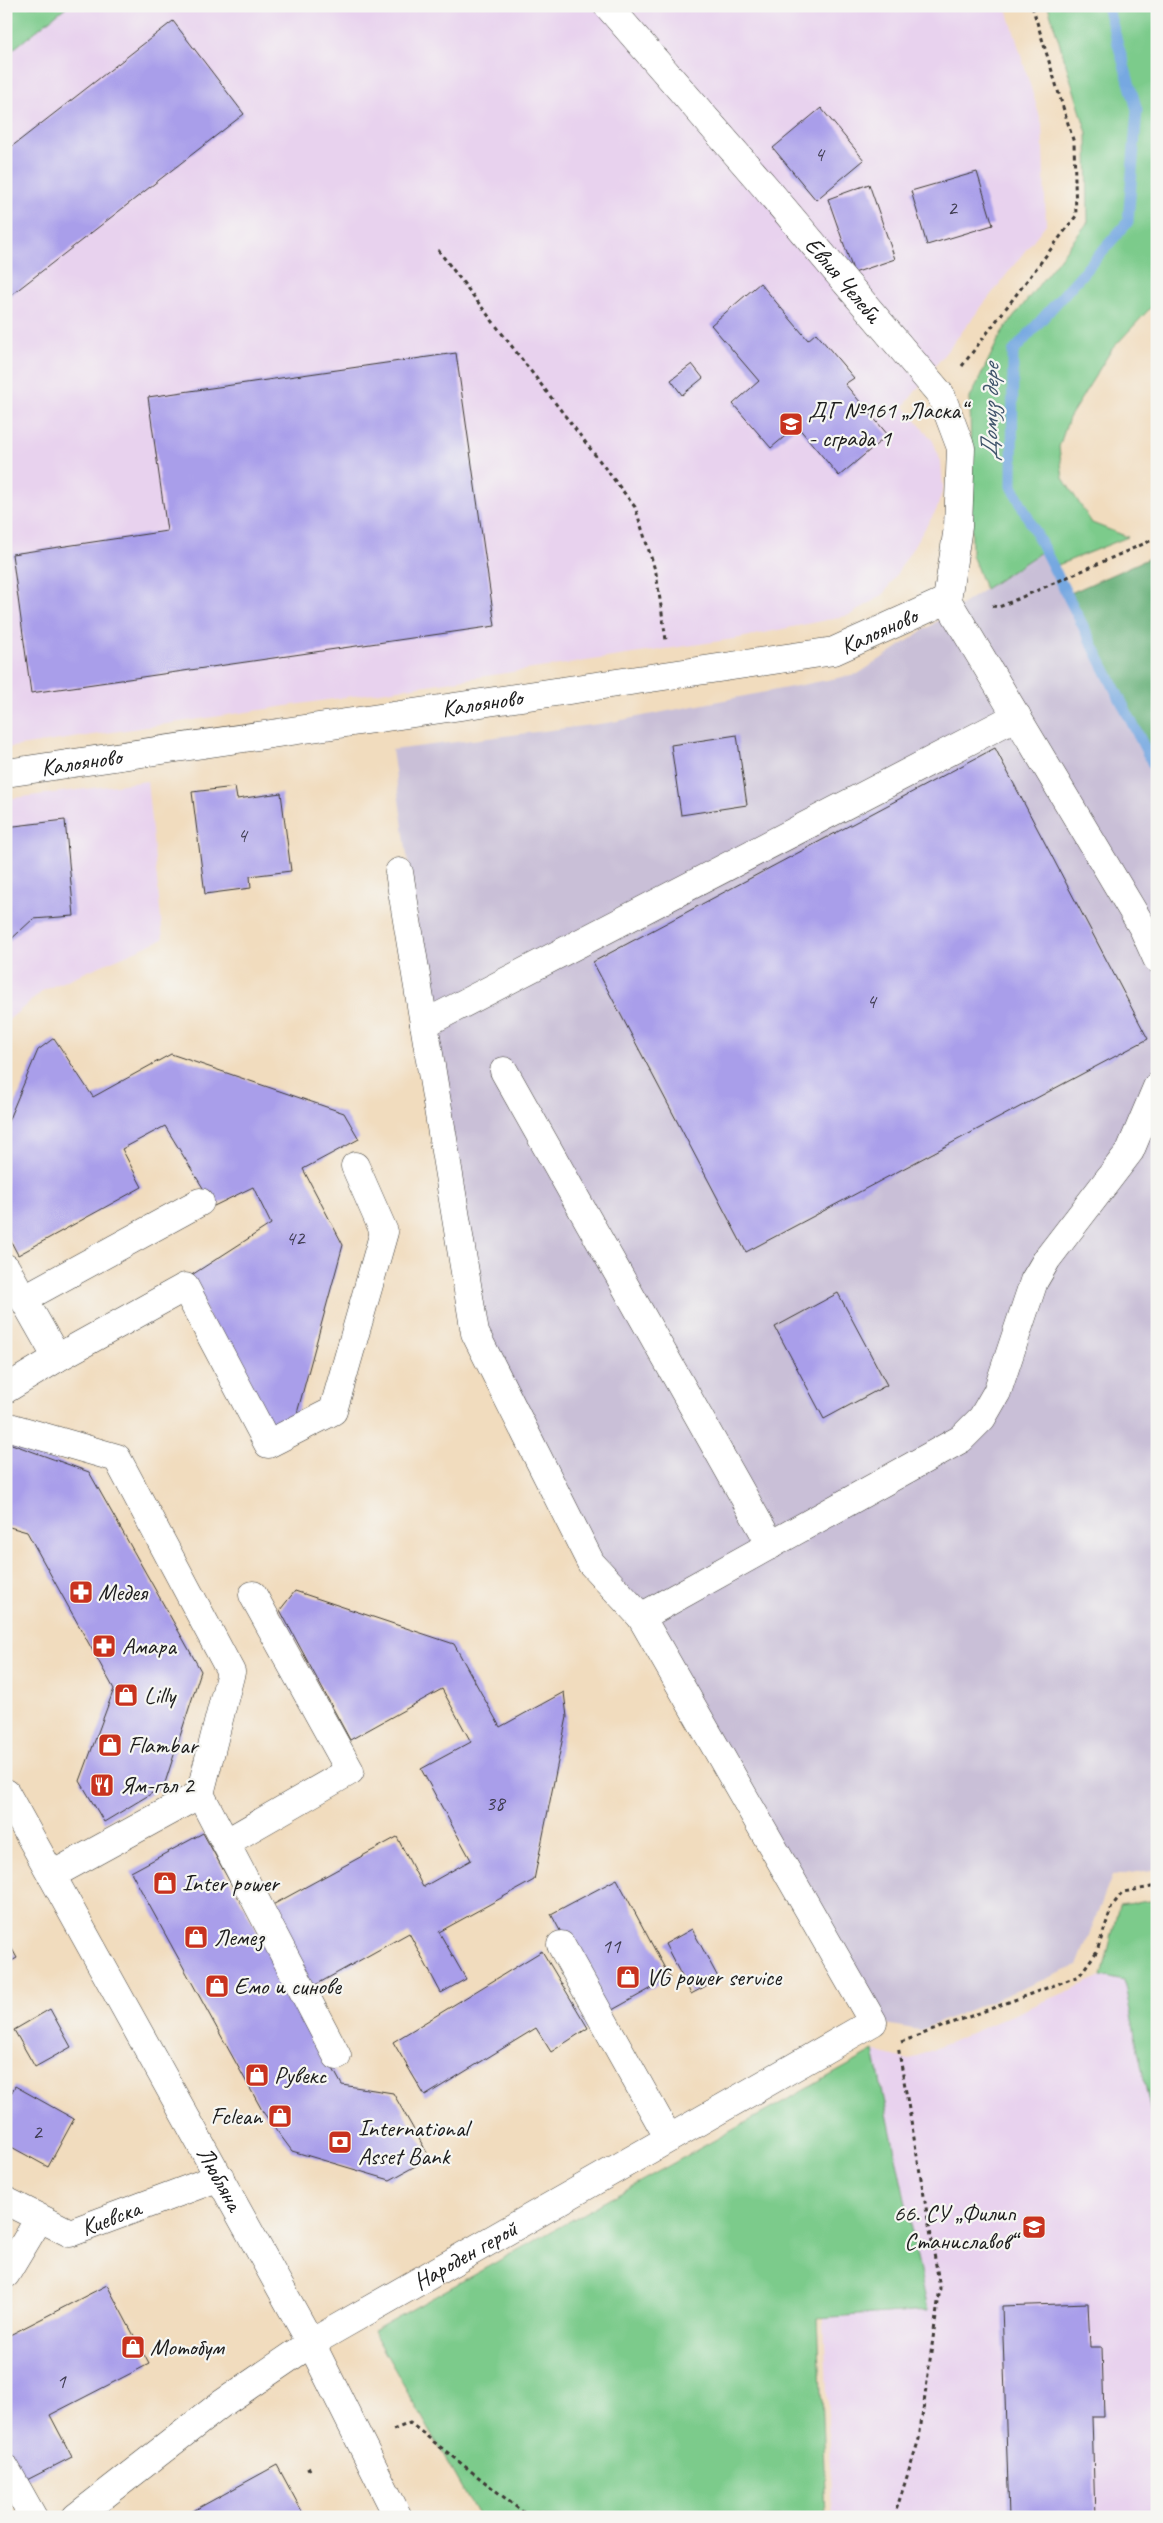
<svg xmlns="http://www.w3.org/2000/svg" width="1163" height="2523" font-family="Caveat,sans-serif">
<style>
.built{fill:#e8d2ee}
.industrial{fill:#c9bfd7}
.green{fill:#7ccb8b;stroke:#4c7454}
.forest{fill:#65af77;stroke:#40664a}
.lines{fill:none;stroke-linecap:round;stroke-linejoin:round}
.stream{stroke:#76a8e1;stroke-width:11}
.building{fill:#a99eea}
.minor-casing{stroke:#3c3934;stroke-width:29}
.path{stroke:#3c3934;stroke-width:3;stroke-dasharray:4 4;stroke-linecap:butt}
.minor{stroke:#fff;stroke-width:28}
.labels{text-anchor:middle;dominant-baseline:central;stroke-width:4.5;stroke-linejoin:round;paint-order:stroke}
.number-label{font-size:21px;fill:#3f3c50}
.street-label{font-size:24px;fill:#1c1c1c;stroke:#f6f6f2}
.poi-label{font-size:24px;fill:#1c1c1c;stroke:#f6f6f2;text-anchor:start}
.water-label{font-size:25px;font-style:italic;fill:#40546b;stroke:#f6f6f2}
</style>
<rect width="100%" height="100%" fill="#f6f6f2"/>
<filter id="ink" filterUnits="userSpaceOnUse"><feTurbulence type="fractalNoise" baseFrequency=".02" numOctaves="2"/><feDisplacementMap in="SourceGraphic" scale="10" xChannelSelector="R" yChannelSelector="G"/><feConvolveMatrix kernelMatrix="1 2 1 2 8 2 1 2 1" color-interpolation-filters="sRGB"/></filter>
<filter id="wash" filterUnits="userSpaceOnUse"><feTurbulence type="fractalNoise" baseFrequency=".0096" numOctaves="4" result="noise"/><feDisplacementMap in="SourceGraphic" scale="20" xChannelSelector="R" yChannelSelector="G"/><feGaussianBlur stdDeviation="1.12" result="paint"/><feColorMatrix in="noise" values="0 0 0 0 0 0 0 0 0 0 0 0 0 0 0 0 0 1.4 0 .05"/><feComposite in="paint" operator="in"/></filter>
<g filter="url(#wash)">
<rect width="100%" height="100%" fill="#f1dcbe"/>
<path class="built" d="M 6,6 L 1006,6 L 1042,124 L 1046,224 L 904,406 L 933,441 L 941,462 L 943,488 L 937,509 L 884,594 L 850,615 L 740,638 L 6,748 Z
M 147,781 L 163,939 L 44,990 L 6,1022 L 6,799 Z
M 1102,1976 L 1124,1980 L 1157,2143 L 1157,2517 L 832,2517 L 824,2318 L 928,2310 L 874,2051 L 909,2060 Z"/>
<path class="industrial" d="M 1044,550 L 1157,772 L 1157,1869 L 1112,1876 L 1077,1966 L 920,2030 L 873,2022 L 641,1617 L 591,1563 L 475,1333 L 392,750 L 607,723 L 858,674 Z"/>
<path class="green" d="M 6,6 L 67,6 L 6,55 Z
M 1048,6 L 1157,6 L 1157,301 L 1112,349 L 1069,418 L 1059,447 L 1063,478 L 1092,523 L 1128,537 L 1053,567 L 1044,550 L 985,589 L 972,555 L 970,398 L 1002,332 L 1088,222 L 1087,133 Z
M 1157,1900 L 1157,2143 L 1124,1981 L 1102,1976 L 1119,1905 Z
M 874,2051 L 928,2310 L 818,2318 L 826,2517 L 479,2517 L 373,2331 Z"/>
<path class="forest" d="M 1154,556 L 1157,565 L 1157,773 L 1066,595 Z"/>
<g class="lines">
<path class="stream" d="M 1107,6 L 1137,110 L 1128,222 L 1013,352 L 1012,486 L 1157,772"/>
</g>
<g id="blocks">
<path class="building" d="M 173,21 L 244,114 L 6,299 L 6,151 Z
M 821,108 L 864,160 L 816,200 L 773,148 Z
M 977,172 L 993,225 L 927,245 L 911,191 Z
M 869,184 L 895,259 L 854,273 L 828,199 Z
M 760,283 L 808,340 L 816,333 L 854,378 L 845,384 L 888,435 L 839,476 L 797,426 L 771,448 L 733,404 L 759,381 L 711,325 Z
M 456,353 L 495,626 L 31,693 L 12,554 L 167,531 L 148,397 Z
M 692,364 L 703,378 L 682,395 L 671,380 Z
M 737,735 L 747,805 L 681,815 L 671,745 Z
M 995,748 L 1148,1039 L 746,1252 L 593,962 Z
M 235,787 L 237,799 L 281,793 L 291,871 L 250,876 L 251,888 L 205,894 L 192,792 Z
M 65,820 L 74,916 L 33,919 L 6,944 L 6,827 Z
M 54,1038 L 93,1097 L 171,1054 L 344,1113 L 359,1139 L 303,1169 L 343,1245 L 296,1417 L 272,1431 L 187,1278 L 271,1224 L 253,1187 L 214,1206 L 165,1126 L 122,1149 L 142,1187 L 18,1255 L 6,1232 L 6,1126 L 38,1050 Z
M 838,1293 L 887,1385 L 824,1419 L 775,1327 Z
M 6,1442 L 89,1472 L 201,1671 L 164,1786 L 104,1822 L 80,1781 L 114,1689 L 27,1532 L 6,1526 Z
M 295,1591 L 454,1644 L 500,1727 L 564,1692 L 567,1717 L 534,1880 L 439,1932 L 466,1979 L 441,1993 L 409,1933 L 310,1988 L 267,1908 L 397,1837 L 423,1887 L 471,1860 L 421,1769 L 471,1742 L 442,1689 L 350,1740 L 280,1610 Z
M 203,1833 L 342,2085 L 393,2093 L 430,2158 L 390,2180 L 292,2151 L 263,2112 L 131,1872 Z
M 617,1879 L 670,1978 L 605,2014 L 551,1914 Z
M 692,1929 L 719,1979 L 691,1994 L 665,1944 Z
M 6,1938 L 17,1958 L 6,1964 Z
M 542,1951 L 588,2028 L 551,2052 L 536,2028 L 425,2096 L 393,2042 Z
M 50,2009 L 71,2047 L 35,2067 L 14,2030 Z
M 15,2086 L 74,2119 L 48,2167 L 6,2144 L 6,2103 Z
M 107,2285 L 149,2364 L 50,2415 L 72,2457 L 17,2485 L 6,2464 L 6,2337 Z
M 1088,2303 L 1090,2347 L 1102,2347 L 1104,2417 L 1092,2417 L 1095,2517 L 1009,2517 L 1002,2306 Z
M 277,2465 L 305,2517 L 182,2517 Z"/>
</g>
</g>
<g filter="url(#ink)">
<use href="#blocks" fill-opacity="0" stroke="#3c3934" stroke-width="1"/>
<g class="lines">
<g class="minor-casing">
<g id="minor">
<path id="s1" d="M 608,6 L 766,188 L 941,395 L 961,448 L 958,527 L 947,600"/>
<path d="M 947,600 L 1143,928 L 1157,959"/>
<path id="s2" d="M 6,773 L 834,651 L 947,600"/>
<path d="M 424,1024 L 1017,716"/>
<path d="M 504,1071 L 771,1545"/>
<path d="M 6,1268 L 57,1358"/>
<path d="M 23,1299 L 200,1202"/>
<path d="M 6,1389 L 57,1358 L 185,1287 L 268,1444 L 333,1411 L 384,1232 L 355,1166"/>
<path d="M 6,1426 L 117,1458 L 231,1672 L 200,1794 L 337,2056"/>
<path d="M 641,1617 L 961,1439 L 982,1418 L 997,1392 L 1034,1281 L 1047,1259 L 1130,1151 L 1157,1087"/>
<path id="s3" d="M 6,1793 L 311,2343 L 398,2517"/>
<path d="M 227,1842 L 350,1771 L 253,1595"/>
<path d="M 52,1875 L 200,1794"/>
<path d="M 561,1945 L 668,2137"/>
<path id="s4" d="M 6,2201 L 70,2233 L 220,2177"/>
<path d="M 6,2274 L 39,2219"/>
<path d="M 6,2469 L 33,2517"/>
<path id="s5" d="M 76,2517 L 220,2405 L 311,2343 L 873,2022 L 641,1617 L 591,1563 L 475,1333 L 399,872"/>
</g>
</g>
<path class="path" d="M 438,250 L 635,507 L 656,573 L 666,640
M 962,366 L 1076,216 L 1074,143 L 1032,6
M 992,606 L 999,607 L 1157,538
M 901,2042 L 1079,1976 L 1097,1951 L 1112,1906 L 1123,1892 L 1157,1886
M 393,2430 L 410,2423 L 529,2517
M 307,2470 L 313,2467
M 894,2517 L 919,2439 L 940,2288 L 898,2046"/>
<use href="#minor" class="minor"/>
</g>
</g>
<defs>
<g id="school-square" transform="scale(1.25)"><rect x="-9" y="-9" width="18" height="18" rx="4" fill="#c8321e" stroke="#f6f6f2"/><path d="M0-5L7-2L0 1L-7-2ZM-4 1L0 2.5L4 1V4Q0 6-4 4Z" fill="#fff"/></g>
<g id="pharmacy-square" transform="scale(1.25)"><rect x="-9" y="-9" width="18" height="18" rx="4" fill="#c8321e" stroke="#f6f6f2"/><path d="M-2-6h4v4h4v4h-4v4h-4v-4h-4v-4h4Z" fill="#fff"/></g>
<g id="shop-square" transform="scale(1.25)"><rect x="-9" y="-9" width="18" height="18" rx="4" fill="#c8321e" stroke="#f6f6f2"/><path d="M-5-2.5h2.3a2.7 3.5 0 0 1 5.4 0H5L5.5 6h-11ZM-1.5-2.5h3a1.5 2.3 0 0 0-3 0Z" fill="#fff"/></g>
<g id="restaurant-square" transform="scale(1.25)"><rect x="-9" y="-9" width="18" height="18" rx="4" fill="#c8321e" stroke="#f6f6f2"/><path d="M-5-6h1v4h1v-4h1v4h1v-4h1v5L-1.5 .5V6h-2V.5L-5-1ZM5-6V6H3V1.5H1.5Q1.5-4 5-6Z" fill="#fff"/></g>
<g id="bank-square" transform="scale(1.25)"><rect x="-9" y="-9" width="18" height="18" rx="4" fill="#c8321e" stroke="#f6f6f2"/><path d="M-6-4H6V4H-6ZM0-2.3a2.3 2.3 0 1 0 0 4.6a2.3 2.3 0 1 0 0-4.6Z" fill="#fff"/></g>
</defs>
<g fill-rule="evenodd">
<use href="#school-square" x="791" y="424"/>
<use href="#pharmacy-square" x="81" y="1592"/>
<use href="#pharmacy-square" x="104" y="1646"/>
<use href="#shop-square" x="126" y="1695"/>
<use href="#shop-square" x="110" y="1745"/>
<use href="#restaurant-square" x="102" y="1785"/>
<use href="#shop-square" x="165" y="1883"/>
<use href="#shop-square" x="196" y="1937"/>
<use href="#shop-square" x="628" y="1977"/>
<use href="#shop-square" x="217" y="1986"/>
<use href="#shop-square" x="257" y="2075"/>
<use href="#shop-square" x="280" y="2116"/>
<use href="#bank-square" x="340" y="2142"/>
<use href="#school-square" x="1034" y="2227"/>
<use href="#shop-square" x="133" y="2347"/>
</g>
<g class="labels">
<g class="number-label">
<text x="819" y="154">4</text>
<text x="952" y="208">2</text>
<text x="242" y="835">4</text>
<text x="871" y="1001">4</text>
<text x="295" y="1238">42</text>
<text x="495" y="1803">38</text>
<text x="611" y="1946">11</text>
<text x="37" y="2132">2</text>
<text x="61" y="2381">1</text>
</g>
<g class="street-label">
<text stroke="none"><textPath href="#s1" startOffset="361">Евлия Челеби</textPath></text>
<text stroke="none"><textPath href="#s2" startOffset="886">Калояново</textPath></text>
<text stroke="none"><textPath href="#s2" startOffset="481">Калояново</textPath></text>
<text stroke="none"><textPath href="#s2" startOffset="76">Калояново</textPath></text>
<text stroke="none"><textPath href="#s3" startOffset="441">Любляна</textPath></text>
<text stroke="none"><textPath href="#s4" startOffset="115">Киевска</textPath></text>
<text stroke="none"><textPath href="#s5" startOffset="470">Народен герой</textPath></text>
</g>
<g class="poi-label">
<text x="808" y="410">ДГ №161 „Ласка“<tspan x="808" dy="28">- сграда 1</tspan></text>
<text x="98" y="1592">Медея</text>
<text x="122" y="1646">Амара</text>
<text x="144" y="1695">Lilly</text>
<text x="128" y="1745">Flambar</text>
<text x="120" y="1785">Ям-гъл 2</text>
<text x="182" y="1883">Inter power</text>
<text x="214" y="1937">Лемез</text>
<text x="646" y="1977">VG power service</text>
<text x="234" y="1986">Емо и синове</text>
<text x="274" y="2075">Рувекс</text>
<text x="262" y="2116" text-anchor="end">Fclean</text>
<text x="358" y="2128">International<tspan x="358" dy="28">Asset Bank</tspan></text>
<text x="1016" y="2213" text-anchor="end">66. СУ „Филип<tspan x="1016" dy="28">Станиславов“</tspan></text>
<text x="150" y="2347">Мотобум</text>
</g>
<g class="water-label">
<text transform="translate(990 412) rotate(-89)">Домуз дере</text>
</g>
</g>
<rect width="1163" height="2523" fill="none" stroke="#f6f6f2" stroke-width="25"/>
</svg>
